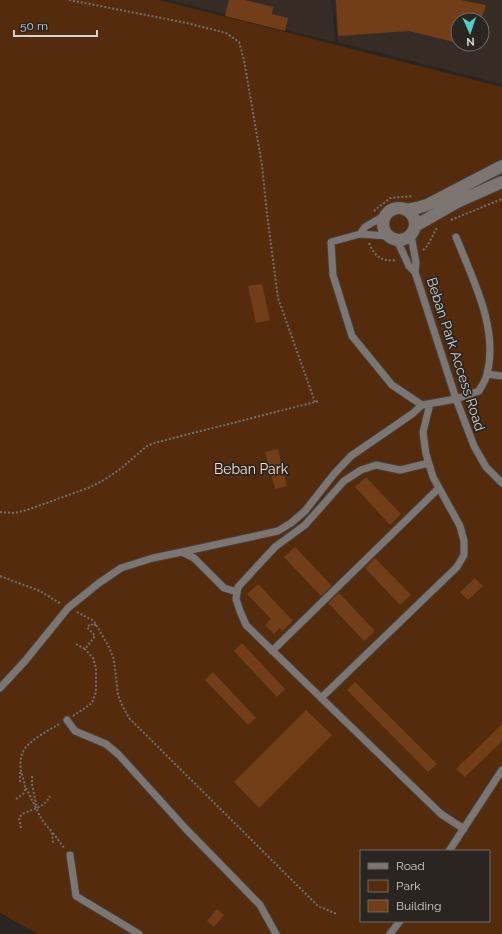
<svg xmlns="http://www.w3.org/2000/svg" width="502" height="934" font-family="Raleway,sans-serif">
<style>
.built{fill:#372c25;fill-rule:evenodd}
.green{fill:#542b0c;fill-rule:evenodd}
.building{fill:#713e19}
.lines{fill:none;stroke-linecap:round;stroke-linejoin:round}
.lane-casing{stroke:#45413e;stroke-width:9}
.street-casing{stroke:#45413e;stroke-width:14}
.path{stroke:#736f6c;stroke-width:2;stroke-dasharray:2 2;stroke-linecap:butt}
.lane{stroke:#7c7571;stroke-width:7}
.street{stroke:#7c7571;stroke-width:12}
.labels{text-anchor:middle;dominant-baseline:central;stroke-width:3.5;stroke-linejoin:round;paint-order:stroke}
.street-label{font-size:14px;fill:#d4d1ce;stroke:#2a2521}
.park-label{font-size:14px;fill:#fedcc8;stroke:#2a2521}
</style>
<rect width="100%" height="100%" fill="#2a2521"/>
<path class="built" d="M 169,0 L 332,0 L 335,42 Z
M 334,0 L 502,0 L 502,84 L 338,42 ZM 458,20 L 482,20 L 482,44 L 458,44 Z"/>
<path class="green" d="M 0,0 L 159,0 L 502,87 L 502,934 L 38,934 L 0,913 ZM 361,851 L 489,851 L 489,921 L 361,921 Z"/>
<path class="building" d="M 229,0 L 245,0 L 273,7 L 272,14 L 288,18 L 285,31 L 225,16 Z
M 336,0 L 461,0 L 486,5 L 481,20 L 458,20 L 458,43 L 409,31 L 338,36 Z
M 262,284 L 270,320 L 256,323 L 248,286 Z
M 278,449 L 287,486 L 275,489 L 265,452 Z
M 366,477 L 401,514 L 390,525 L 355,487 Z
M 295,547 L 332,586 L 321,596 L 284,557 Z
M 375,558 L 411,595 L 400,605 L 365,568 Z
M 475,578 L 483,586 L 468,600 L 460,592 Z
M 258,584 L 293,621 L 282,631 L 280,628 L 274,634 L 265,625 L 271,619 L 247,594 Z
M 339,593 L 375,631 L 364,641 L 328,603 Z
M 242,643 L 285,689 L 277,697 L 234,651 Z
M 213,672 L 256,718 L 248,725 L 205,680 Z
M 355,682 L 437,764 L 428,772 L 347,690 Z
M 306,710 L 332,735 L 259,808 L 234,782 Z
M 502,724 L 502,741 L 465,777 L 456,769 Z
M 217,909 L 224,915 L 214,927 L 207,921 Z"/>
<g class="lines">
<g class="lane-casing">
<path id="lane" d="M 360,234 L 365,227 L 384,216
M 411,235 L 416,263 L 415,272 L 456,399 L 474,446 L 486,467 L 502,483
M 388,236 L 360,234 L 331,242 L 333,275 L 352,336 L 392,385 L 422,405 L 456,399 L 479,391 C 482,385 486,380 487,374 C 499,328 472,278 456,237
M 397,240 L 409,266 L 415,272
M 487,374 L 502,376
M 429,463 L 400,470 L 376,465 L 361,470 L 344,481 L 305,525 L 275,547 L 238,587 L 236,599 L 240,611 L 246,625 L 441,814 L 464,829
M 182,552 L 278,531 L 291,523 L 305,511 L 334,474 L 351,456 L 412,414 L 422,405
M 272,651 L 439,488
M 0,688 L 25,661 L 68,608 L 99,583 L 121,568 L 153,558 L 182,552 L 194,558 L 224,588 L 237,592
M 321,698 L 457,567 L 464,555 L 464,541 L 460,526 L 433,477 L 426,454 L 423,432 L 430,404
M 67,720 L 75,731 L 106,744 L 119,755 L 186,829 L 260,905 L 276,934
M 449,851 L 502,770
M 70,855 L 76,896 L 139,934
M 390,934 L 400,921"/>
</g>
<g class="street-casing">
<path id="street" d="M383 224a16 16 0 1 1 32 0a16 16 0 1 1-32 0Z
M 406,210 L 417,208 L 427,205 L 502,166
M 415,226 L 457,202 L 502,182"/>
</g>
<path class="path" d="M 69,0 L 187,23 L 226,33 L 239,42 L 244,60 L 262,165 L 267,214 L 278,298 L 315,402
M 374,211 L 390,198 L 413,196
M 451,220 L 502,199
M 369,243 C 374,256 382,262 396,260
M 423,250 C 430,245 432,235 437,228
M 0,512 L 14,513 L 27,510 L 88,488 L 104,480 L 119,470 L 147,446 L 154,443 L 319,401
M 0,576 L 40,591 L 61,604
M 77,612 L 94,621 L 109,647 L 114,660 L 118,695 L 122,705 L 129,718 L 318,906 L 337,914
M 76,644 L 85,649 L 95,636 L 87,627 L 91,624 L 94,626 L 96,624
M 73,716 L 92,703 L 96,692 L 96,668 L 93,658 L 85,649
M 32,776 L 32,784 L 37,808
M 20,782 L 20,772
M 26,788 L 42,820 L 52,832 L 53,843
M 16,799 C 19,797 22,795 24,793 C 29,783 14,769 24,750 C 31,739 48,731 59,724
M 21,828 L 19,818 L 22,814 C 33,809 44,808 50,796
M 53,833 L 65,849"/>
<use href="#lane" class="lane"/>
<use href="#street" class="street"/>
</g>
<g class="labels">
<g class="street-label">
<text transform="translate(456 354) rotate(72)">Beban Park Access Road</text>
</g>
<g class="park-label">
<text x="251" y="469">Beban Park</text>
</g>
</g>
<rect x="360" y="850" width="130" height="72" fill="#2a2521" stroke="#6e6a66"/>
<rect x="368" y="863" width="20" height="6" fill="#7c7571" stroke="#6e6a66"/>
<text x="396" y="870" font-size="12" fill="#d4d1ce">Road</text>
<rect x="368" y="880" width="20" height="12" fill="#542b0c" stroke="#6e6a66"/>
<text x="396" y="890" font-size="12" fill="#d4d1ce">Park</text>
<rect x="368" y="900" width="20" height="12" fill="#713e19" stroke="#6e6a66"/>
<text x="396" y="910" font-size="12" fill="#d4d1ce">Building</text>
<g transform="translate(470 32) rotate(177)"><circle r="19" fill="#2a2521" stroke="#6e6a66"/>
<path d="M0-3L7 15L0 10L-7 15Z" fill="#52cdcc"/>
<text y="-6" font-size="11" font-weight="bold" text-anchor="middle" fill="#d4d1ce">N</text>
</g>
<path d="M14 30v6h83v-6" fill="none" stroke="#d4d1ce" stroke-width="2"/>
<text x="20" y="30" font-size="12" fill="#d4d1ce" stroke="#2a2521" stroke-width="3" paint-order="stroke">50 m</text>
</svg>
